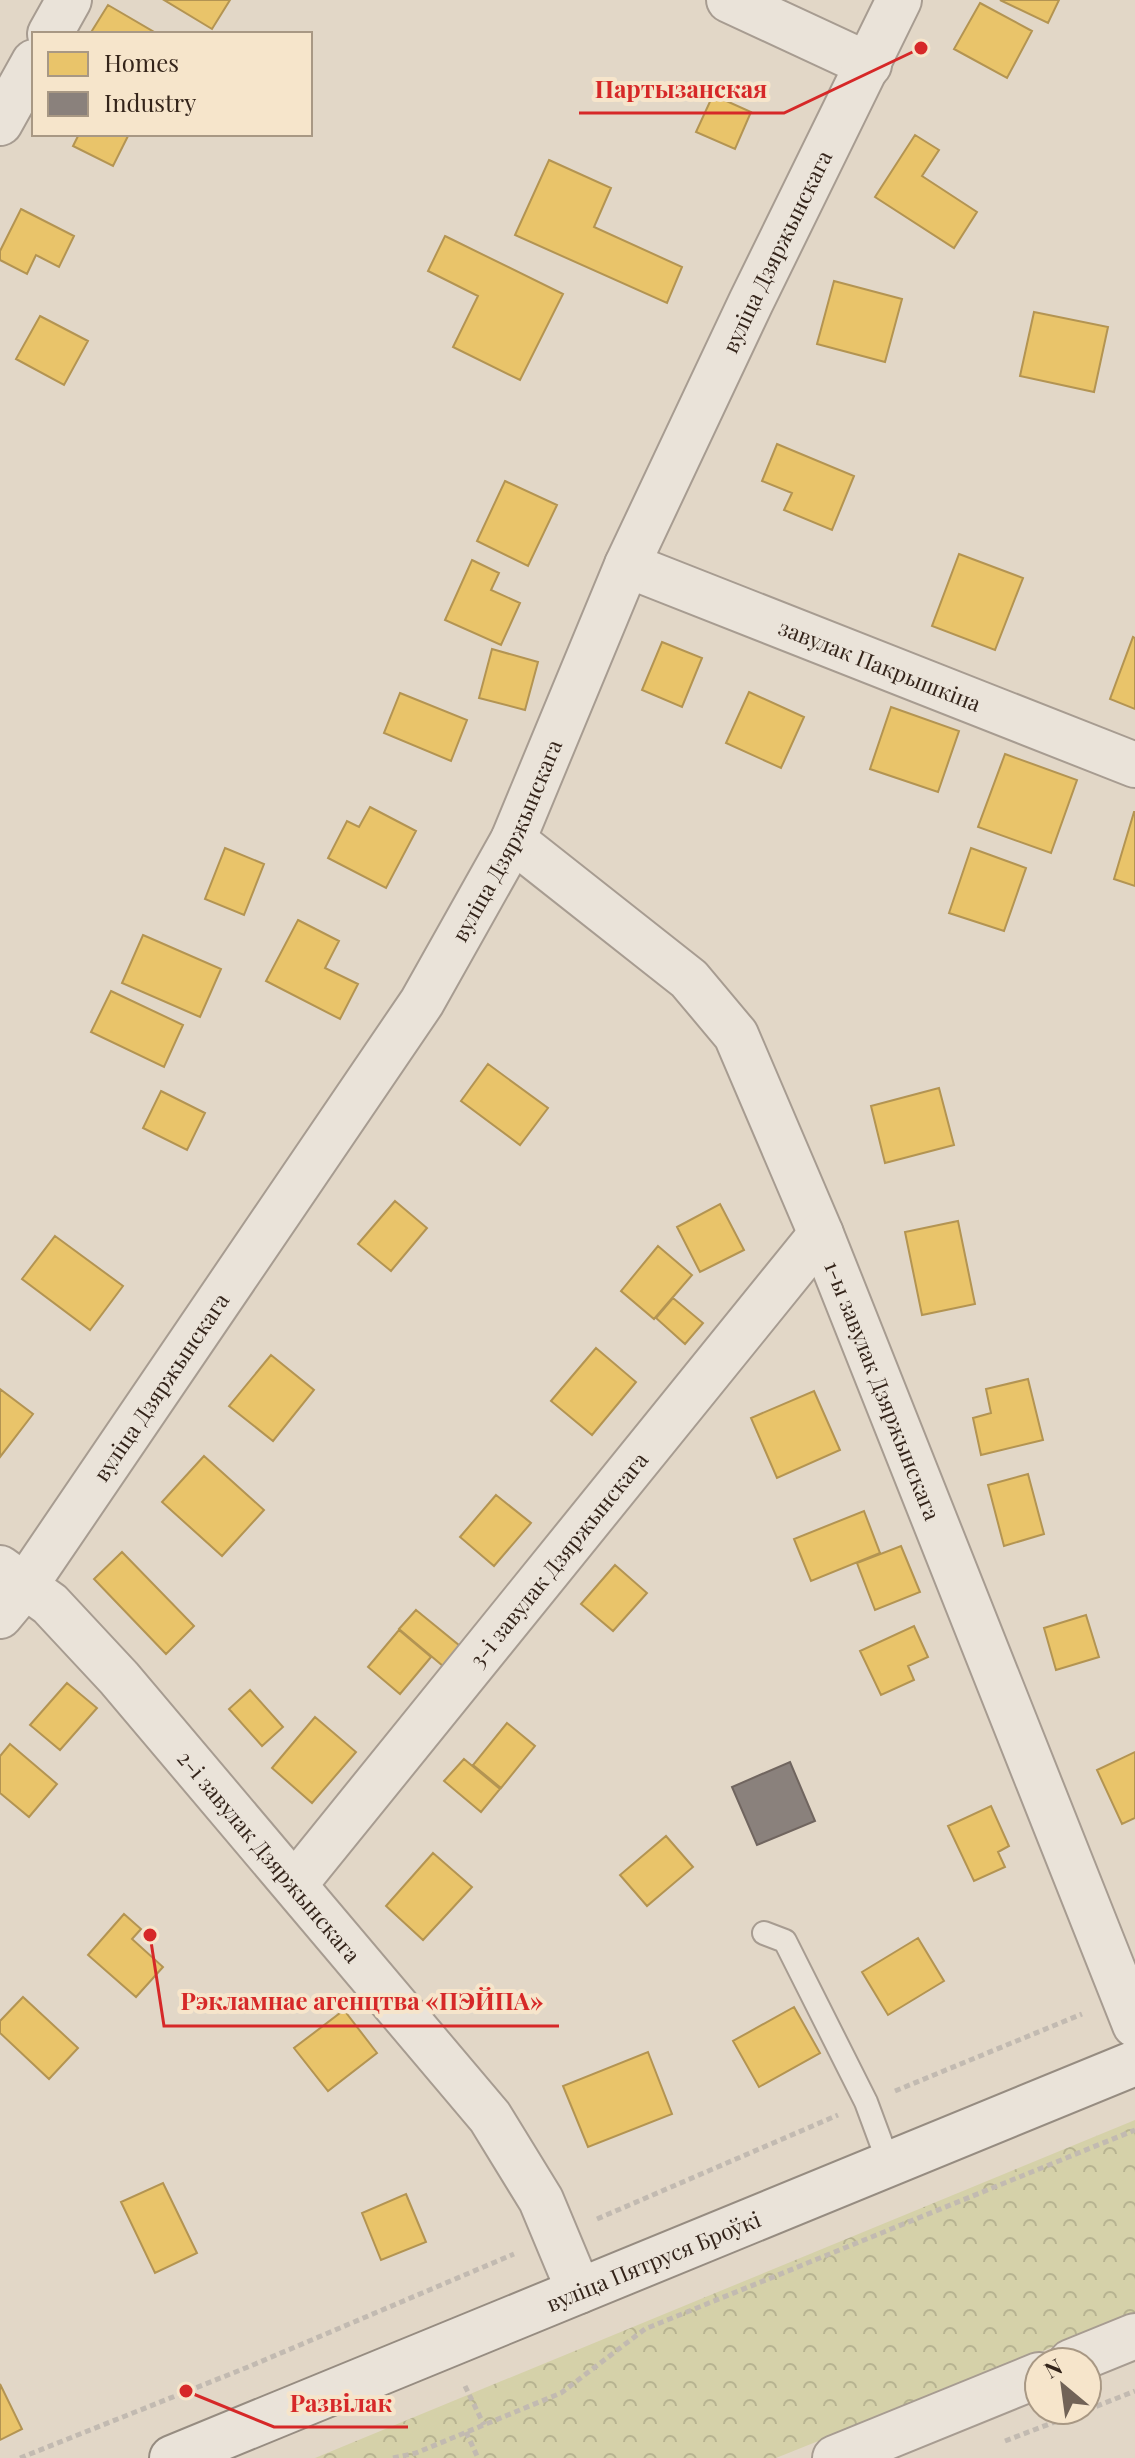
<svg xmlns="http://www.w3.org/2000/svg" width="1135" height="2458" font-family="'Playfair Display',serif">
<style>
.park{fill:url(#park-crowns)}
.homes{fill:#e9c46a;stroke:#b39452;stroke-width:2}
.industry{fill:#8a817c;stroke:#70655f;stroke-width:2}
.lines{fill:none;stroke-linecap:round;stroke-linejoin:round}
.service-casing{stroke:#a79c91;stroke-width:26}
.minor-casing{stroke:#a79c91;stroke-width:48}
.tertiary-casing{stroke:#a79c91;stroke-width:48}
.secondary-casing{stroke:#968c81;stroke-width:48}
.path{stroke:#c2bab1;stroke-width:5;stroke-dasharray:6 4;stroke-linecap:butt}
.service{stroke:#eae3d9;stroke-width:22}
.minor{stroke:#eae3d9;stroke-width:44}
.tertiary{stroke:#eae3d9;stroke-width:44}
.secondary{stroke:#eae3d9;stroke-width:44}
.labels{text-anchor:middle;dominant-baseline:central;stroke-width:8;stroke-linejoin:round;paint-order:stroke}
.street-label{font-size:22px;fill:#34241a;stroke:#f6e5cb}
.leader{fill:none;stroke:#d62828;stroke-width:3}
.callout-dot{fill:#d62828;stroke:#f6e5cb;stroke-width:3}
.callout-label{font-size:24px;text-anchor:middle;font-weight:bold;fill:#d62828;stroke:#f6e5cb;stroke-width:8;stroke-linejoin:round;paint-order:stroke}
</style>
<defs>
<pattern id="park-crowns" width="20" height="18" patternUnits="userSpaceOnUse" patternTransform="scale(2)"><rect width="20" height="18" fill="#d5d1a9"/><path d="M2 6a3 3 0 1 1 6 0M12 15a3 3 0 1 1 6 0" fill="none" stroke="#b7b391"/></pattern>
</defs>
<rect width="100%" height="100%" fill="#e2d7c7"/>
<path class="park" d="M 1135,2120 L 1135,2314 L 776,2458 L 315,2458 Z"/>
<path class="homes" d="M 164,0 L 230,0 L 212,29 Z
M 1000,0 L 1059,0 L 1048,23 Z
M 980,3 L 1032,31 L 1007,78 L 954,49 Z
M 108,5 L 154,32 L 153,34 L 90,34 Z
M 713,95 L 751,112 L 735,149 L 696,132 Z
M 79,134 L 129,134 L 113,166 L 73,146 Z
M 915,135 L 939,150 L 922,176 L 977,212 L 954,248 L 875,197 Z
M 549,160 L 611,188 L 594,227 L 682,267 L 667,303 L 515,235 Z
M 21,209 L 74,236 L 59,267 L 36,255 L 27,274 L 0,260 L 0,251 Z
M 445,236 L 563,294 L 520,380 L 453,347 L 478,296 L 428,271 Z
M 834,281 L 902,299 L 885,362 L 817,344 Z
M 1034,312 L 1108,327 L 1094,392 L 1020,376 Z
M 40,316 L 88,341 L 64,385 L 16,359 Z
M 777,444 L 854,476 L 832,530 L 784,510 L 792,493 L 762,481 Z
M 505,481 L 557,505 L 528,566 L 477,541 Z
M 959,554 L 1023,578 L 995,650 L 932,626 Z
M 472,560 L 499,573 L 491,590 L 520,603 L 501,645 L 445,620 Z
M 1133,637 L 1135,638 L 1135,709 L 1110,699 Z
M 662,642 L 702,658 L 682,707 L 642,690 Z
M 492,649 L 538,662 L 525,710 L 479,698 Z
M 749,692 L 804,717 L 781,768 L 726,743 Z
M 400,693 L 467,720 L 451,761 L 384,733 Z
M 891,707 L 959,731 L 938,792 L 870,769 Z
M 1005,754 L 1077,780 L 1051,853 L 978,827 Z
M 370,807 L 416,831 L 386,888 L 328,858 L 347,821 L 359,827 Z
M 1134,812 L 1135,812 L 1135,886 L 1114,879 Z
M 225,848 L 264,864 L 244,915 L 205,899 Z
M 971,848 L 1026,868 L 1004,931 L 949,913 Z
M 298,920 L 339,941 L 325,968 L 358,984 L 340,1019 L 266,981 Z
M 143,935 L 221,969 L 200,1017 L 122,983 Z
M 111,991 L 183,1025 L 164,1067 L 91,1032 Z
M 488,1064 L 548,1108 L 520,1145 L 461,1101 Z
M 939,1088 L 954,1145 L 885,1163 L 871,1106 Z
M 161,1091 L 205,1113 L 187,1150 L 143,1128 Z
M 395,1201 L 427,1228 L 391,1271 L 358,1244 Z
M 720,1204 L 744,1250 L 700,1272 L 677,1227 Z
M 958,1221 L 975,1304 L 922,1315 L 905,1232 Z
M 55,1236 L 123,1286 L 90,1330 L 22,1279 Z
M 658,1246 L 692,1275 L 654,1319 L 621,1291 Z
M 673,1298 L 703,1323 L 685,1344 L 656,1318 Z
M 596,1348 L 636,1382 L 592,1435 L 551,1401 Z
M 271,1355 L 314,1390 L 273,1441 L 229,1406 Z
M 1028,1379 L 1043,1440 L 981,1455 L 973,1418 L 991,1413 L 986,1389 Z
M 0,1389 L 33,1414 L 0,1457 Z
M 814,1391 L 840,1450 L 777,1478 L 751,1418 Z
M 204,1456 L 264,1510 L 222,1556 L 162,1502 Z
M 1028,1474 L 1044,1534 L 1004,1546 L 988,1485 Z
M 496,1495 L 531,1523 L 494,1566 L 460,1537 Z
M 864,1511 L 880,1553 L 811,1581 L 794,1539 Z
M 901,1546 L 920,1592 L 875,1610 L 857,1563 Z
M 122,1552 L 194,1626 L 166,1654 L 94,1579 Z
M 615,1565 L 647,1593 L 613,1631 L 581,1604 Z
M 416,1610 L 460,1646 L 443,1666 L 399,1629 Z
M 1086,1615 L 1099,1657 L 1056,1670 L 1044,1628 Z
M 914,1626 L 928,1657 L 908,1666 L 914,1680 L 881,1695 L 860,1651 Z
M 399,1630 L 431,1657 L 400,1694 L 368,1667 Z
M 67,1683 L 97,1708 L 60,1750 L 30,1725 Z
M 250,1690 L 283,1727 L 262,1746 L 229,1709 Z
M 315,1717 L 356,1752 L 312,1803 L 272,1768 Z
M 507,1723 L 535,1746 L 501,1788 L 473,1765 Z
M 10,1744 L 57,1784 L 29,1817 L 0,1793 L 0,1756 Z
M 1135,1752 L 1135,1818 L 1122,1824 L 1097,1770 Z
M 464,1759 L 500,1789 L 481,1812 L 444,1781 Z
M 991,1806 L 1009,1846 L 998,1852 L 1005,1867 L 974,1881 L 948,1826 Z
M 666,1836 L 693,1867 L 647,1906 L 620,1875 Z
M 433,1853 L 472,1887 L 423,1940 L 386,1906 Z
M 124,1914 L 141,1929 L 132,1939 L 163,1967 L 136,1997 L 88,1955 Z
M 918,1938 L 944,1981 L 888,2015 L 862,1972 Z
M 23,1997 L 78,2048 L 49,2079 L 0,2033 L 0,2021 Z
M 794,2007 L 820,2053 L 759,2087 L 733,2041 Z
M 344,2010 L 377,2053 L 328,2091 L 294,2048 Z
M 648,2052 L 672,2114 L 588,2147 L 563,2086 Z
M 163,2183 L 197,2253 L 155,2273 L 121,2202 Z
M 406,2194 L 426,2242 L 381,2260 L 362,2213 Z
M 0,2384 L 22,2429 L 0,2440 Z"/>
<path class="industry" d="M 790,1762 L 815,1821 L 757,1845 L 732,1787 Z"/>
<g class="lines">
<g class="service-casing">
<path id="service" d="M 764,1933 L 785,1941 L 866,2102 L 889,2164"/>
</g>
<g class="minor-casing">
<g id="minor">
<path d="M 729,0 L 869,65"/>
<path d="M 50,34 L 69,0"/>
<path d="M 0,123 L 34,62"/>
<path id="s1" d="M 627,565 L 1135,765"/>
<path id="s2" d="M 513,840 L 689,979 L 736,1035 L 821,1234 L 1135,2025"/>
<path id="s3" d="M 0,1568 L 50,1604 L 119,1678 L 490,2117 L 541,2200 L 579,2291"/>
<path id="s4" d="M 295,1884 L 821,1234"/>
<path d="M 1071,2362 L 1135,2336"/>
<path d="M 835,2458 L 1039,2375"/>
</g>
</g>
<g class="tertiary-casing">
<g id="tertiary">
<path id="s5" d="M 0,1616 L 25,1586 L 422,1002 L 513,840 L 627,565 L 751,302 L 899,0"/>
</g>
</g>
<g class="secondary-casing">
<g id="secondary">
<path id="s6" d="M 172,2458 L 1135,2063"/>
</g>
</g>
<path class="path" d="M 895,2091 L 1082,2014
M 597,2219 L 838,2115
M 465,2386 L 484,2425
M 1087,2410 L 1135,2391
M 466,2432 L 478,2458
M 1005,2441 L 1086,2410
M 20,2458 L 248,2367 L 514,2254
M 393,2458 L 416,2453 L 561,2393 L 645,2329 L 1135,2130"/>
<use href="#service" class="service"/>
<use href="#minor" class="minor"/>
<use href="#tertiary" class="tertiary"/>
<use href="#secondary" class="secondary"/>
</g>
<g class="labels">
<g class="street-label">
<text stroke="none"><textPath href="#s5" startOffset="1576">вуліца Дзяржынскага</textPath></text>
<text stroke="none"><textPath href="#s1" startOffset="272">завулак Пакрышкіна</textPath></text>
<text stroke="none"><textPath href="#s5" startOffset="928">вуліца Дзяржынскага</textPath></text>
<text stroke="none"><textPath href="#s5" startOffset="280">вуліца Дзяржынскага</textPath></text>
<text stroke="none"><textPath href="#s2" startOffset="682">1-ы завулак Дзяржынскага</textPath></text>
<text stroke="none"><textPath href="#s4" startOffset="418">3-і завулак Дзяржынскага</textPath></text>
<text stroke="none"><textPath href="#s3" startOffset="396">2-і завулак Дзяржынскага</textPath></text>
<text stroke="none"><textPath href="#s6" startOffset="520">вуліца Пятруся Броўкі</textPath></text>
</g>
</g>
<path class="leader" d="M921 48L784 113H579M150 1935L164 2026H559M186 2391L274 2427H408"/>
<g class="callout-dot">
<circle cx="921" cy="48" r="8"/>
<circle cx="150" cy="1935" r="8"/>
<circle cx="186" cy="2391" r="8"/>
</g>
<g class="callout-label">
<text x="681" y="98">Партызанская</text>
<text x="362" y="2010">Рэкламнае агенцтва «ПЭЙПА»</text>
<text x="341" y="2412">Развілак</text>
</g>
<rect x="32" y="32" width="280" height="104" fill="#f6e5cb" stroke="#a89884" stroke-width="2"/>
<rect x="48" y="52" width="40" height="24" fill="#e9c46a" stroke="#a89884" stroke-width="2"/>
<text x="104" y="72" font-size="24" fill="#34241a">Homes</text>
<rect x="48" y="92" width="40" height="24" fill="#8a817c" stroke="#a89884" stroke-width="2"/>
<text x="104" y="112" font-size="24" fill="#34241a">Industry</text>
<g transform="translate(1063 2386) rotate(331)"><circle r="38" fill="#f6e5cb" stroke="#a89884" stroke-width="2"/>
<path d="M0-6L14 30L0 20L-14 30Z" fill="#716357"/>
<text y="-12" font-size="22" font-weight="bold" text-anchor="middle" fill="#34241a">N</text>
</g>
</svg>
